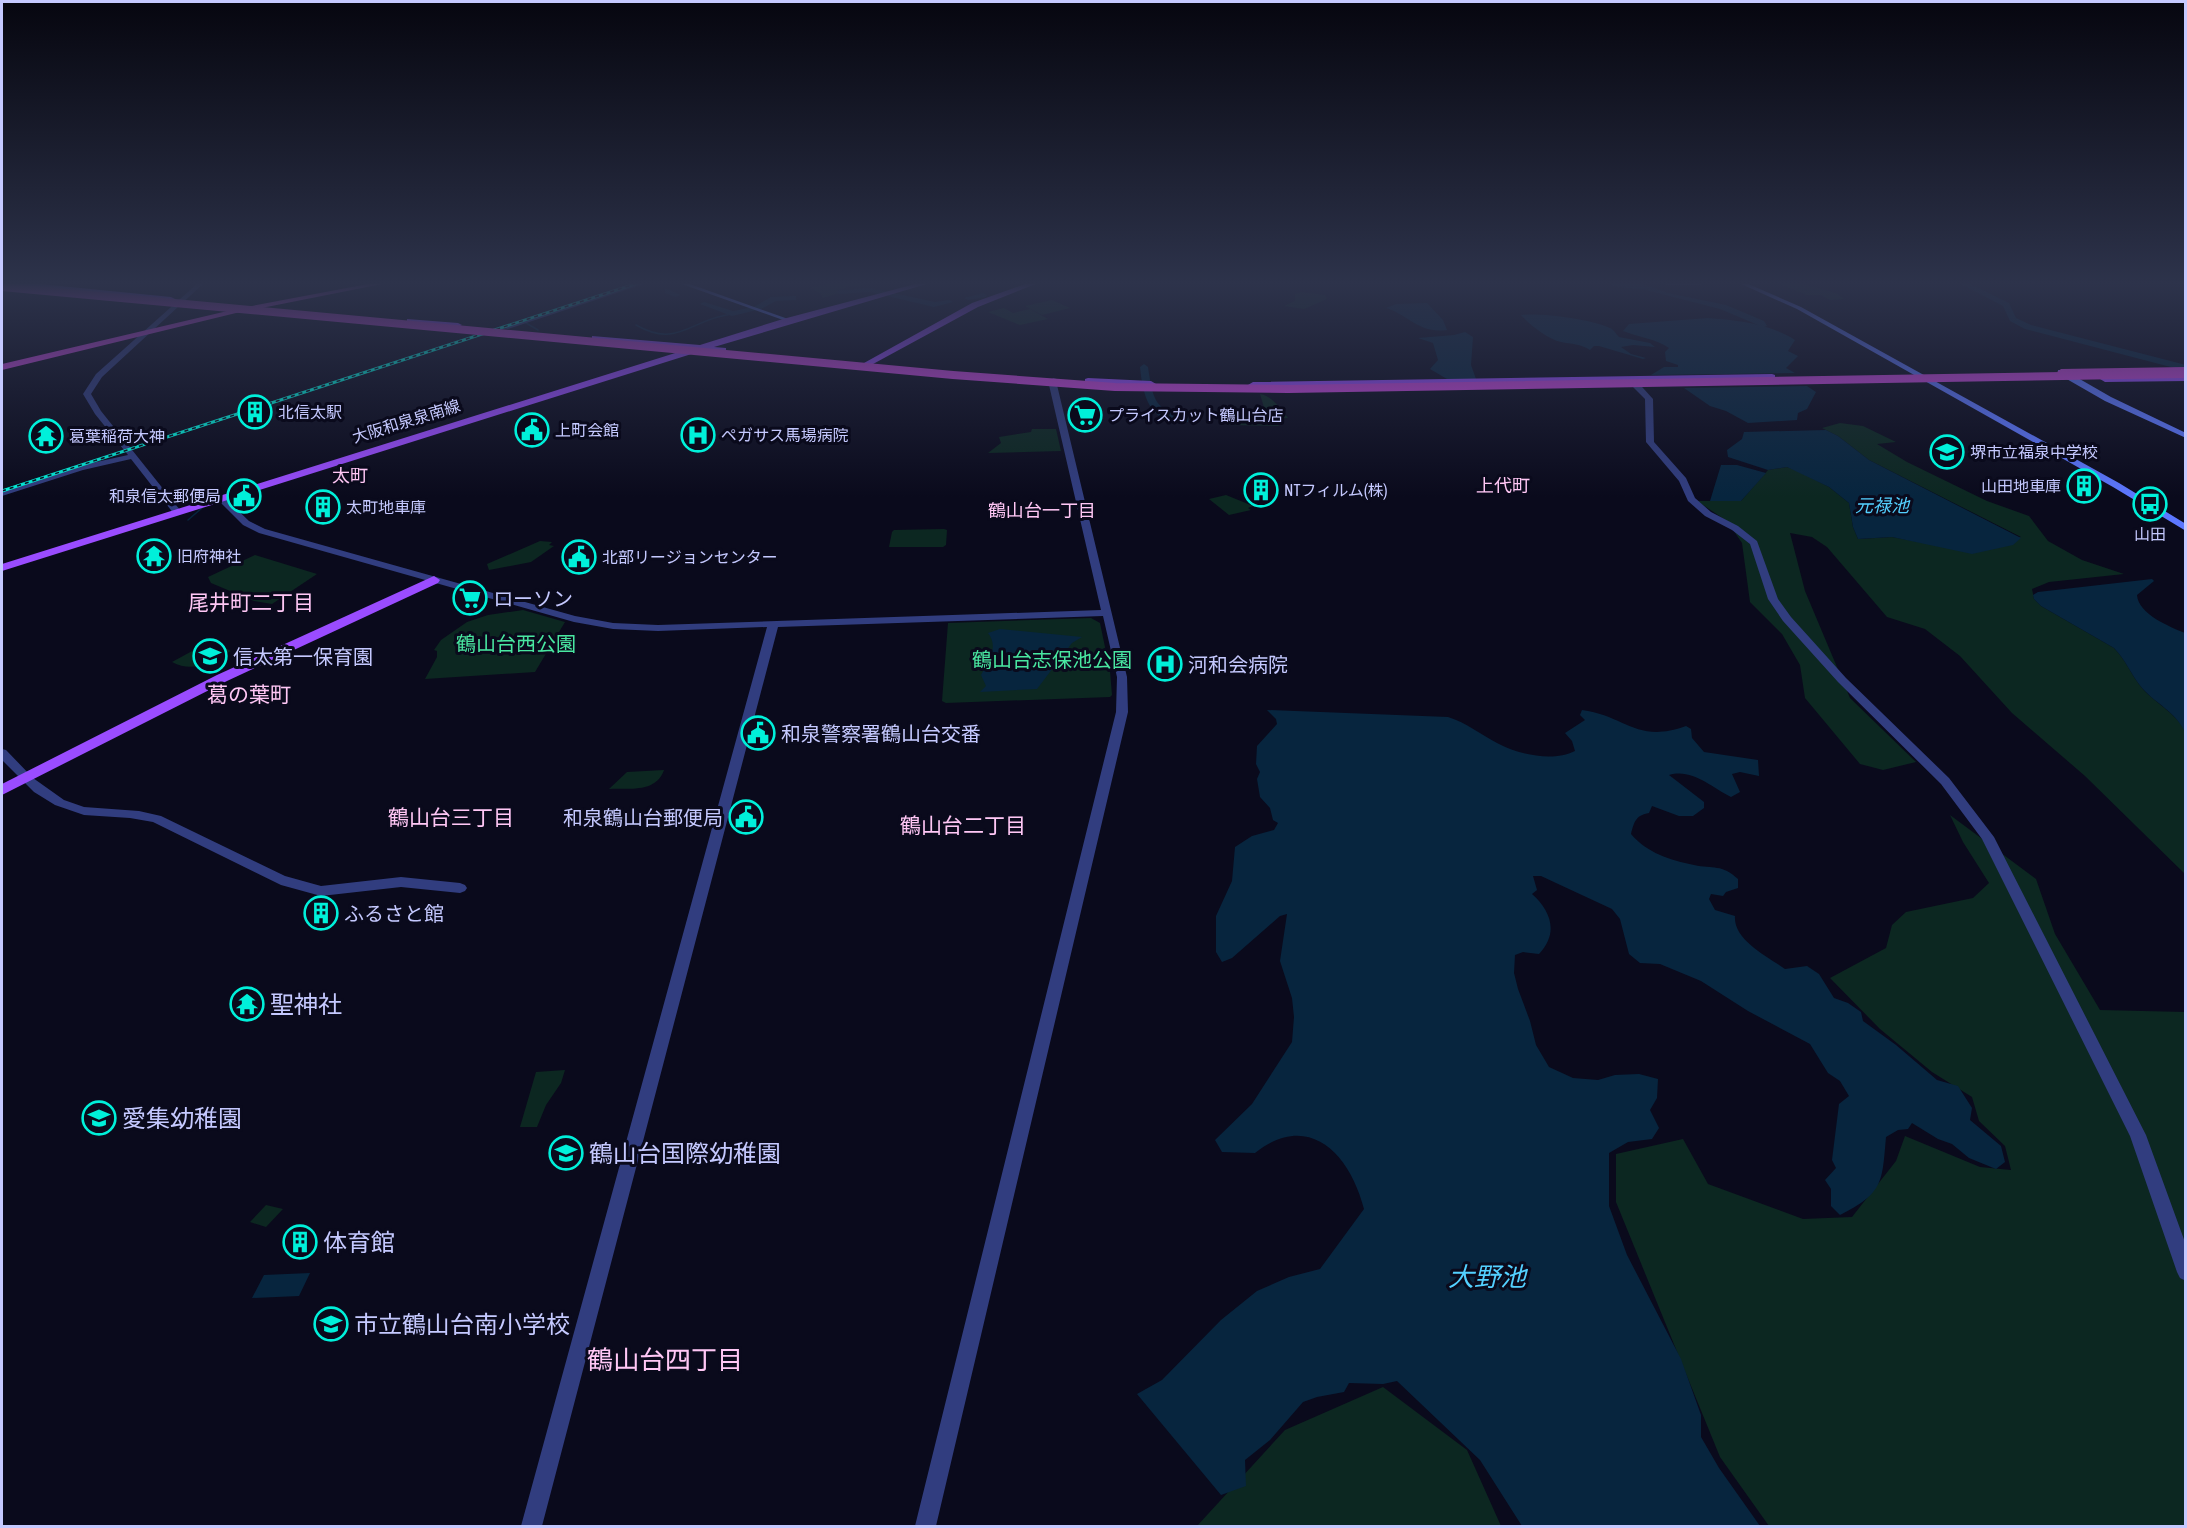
<svg xmlns="http://www.w3.org/2000/svg" width="2187" height="1528" font-family="'Asap Condensed','Noto Sans JP',sans-serif">
<style>
.green{fill:#0c2721}
.water{fill:#07253e}
.lines{fill:none;stroke-linecap:round;stroke-linejoin:round}
.stream{stroke:#07253e;stroke-width:1.5}
.river{fill:#07253e;fill-rule:evenodd}
.tertiary{fill:#313d7f;fill-rule:evenodd}
.secondary{fill:#5c77ff;fill-rule:evenodd}
.primary{fill:#9a4cff;fill-rule:evenodd}
.trunk{fill:#cc46e0;fill-rule:evenodd}
.rail-casing{stroke:#00f0da;stroke-width:3}
.rail{stroke:#0a0a1c;stroke-width:1.5;stroke-dasharray:4;stroke-linecap:butt}
.trunk-bridge{stroke:#cc46e0;stroke-width:8}
.labels{text-anchor:middle;dominant-baseline:central;stroke-width:6;stroke-linejoin:round;paint-order:stroke}
.far-poi-label{font-size:16px;fill:#c5c9ff;stroke:#0a0a1c;text-anchor:start}
.far-street-label{font-size:16px;fill:#c5c9ff;stroke:#0a0a1c}
.far-neighbourhood-label{font-size:18px;fill:#ffc7f5;stroke:#0a0a1c}
.far-water-label{font-size:18px;font-style:italic;fill:#53d0ff;stroke:#0a0a1c}
.poi-label{font-size:20px;fill:#c5c9ff;stroke:#0a0a1c;text-anchor:start}
.park-label{font-size:20px;fill:#49e7a1;stroke:#0a0a1c}
.neighbourhood-label{font-size:21px;fill:#ffc7f5;stroke:#0a0a1c}
.near-poi-label{font-size:24px;fill:#c5c9ff;stroke:#0a0a1c;text-anchor:start}
.near-water-label{font-size:26px;font-style:italic;fill:#53d0ff;stroke:#0a0a1c}
.near-neighbourhood-label{font-size:26px;fill:#ffc7f5;stroke:#0a0a1c}
</style>
<rect width="100%" height="100%" fill="#0a0a1c"/>
<path class="green" d="M 831,283 L 881,283 L 851,286 L 838,290 L 839,293 L 823,298 L 820,293 L 809,288 Z
M 1799,283 L 1836,293 L 1844,299 L 1830,300 L 1821,295 L 1807,295 L 1779,284 Z
M 1302,292 L 1325,295 L 1327,299 L 1304,309 L 1284,306 L 1295,301 L 1295,294 Z
M 1052,300 L 1070,308 L 1042,315 L 1025,306 Z
M 1004,308 L 1013,313 L 1030,309 L 1048,319 L 1020,325 L 988,312 Z
M 1260,394 C 1272,396 1280,408 1288,418 L 1272,419 L 1279,426 L 1226,425 L 1225,421 L 1268,421 Z
M 1840,423 L 1863,426 L 1896,442 L 1877,444 L 1907,462 L 1987,501 L 2029,516 L 2048,541 L 2082,560 L 2124,574 L 2049,582 L 2032,589 L 2034,599 L 2041,606 L 2114,648 C 2126,660 2131,675 2142,688 C 2156,704 2175,712 2186,732 L 2185,874 L 2085,776 L 2012,713 L 1960,656 L 1925,629 L 1887,617 L 1827,547 L 1812,537 L 1790,533 L 1805,591 L 1850,698 L 1916,762 L 1883,770 L 1860,764 L 1805,698 L 1800,665 L 1782,634 L 1750,602 L 1742,543 L 1727,521 L 1697,501 L 1741,501 L 1768,470 L 1787,467 L 1800,472 L 1829,487 L 1849,503 L 1853,527 L 1858,539 L 1892,537 L 1929,544 L 2021,537 L 1869,460 L 1838,436 L 1822,428 Z
M 1032,429 L 1056,429 L 1061,451 L 988,453 L 1001,443 L 999,437 L 1031,432 Z
M 1226,495 L 1253,506 L 1248,508 L 1251,510 L 1229,515 L 1209,499 Z
M 944,529 L 947,530 L 946,545 L 943,547 L 889,547 L 892,532 L 894,530 Z
M 540,541 L 552,542 L 549,545 L 554,546 L 531,562 L 489,570 L 487,564 Z
M 255,555 L 317,574 L 272,604 L 254,601 L 211,583 L 208,577 Z
M 523,610 L 565,622 L 535,672 L 425,679 L 437,657 L 437,651 L 434,650 L 441,640 L 467,622 L 488,615 Z
M 1091,618 L 1100,623 L 1110,671 L 1112,695 L 1110,697 L 946,703 L 942,701 L 948,623 Z
M 219,645 L 231,651 C 209,661 195,674 172,662 L 194,650 L 202,653 Z
M 664,770 C 656,793 630,788 609,789 L 627,772 Z
M 1950,815 L 2036,879 L 2055,934 L 2100,1010 L 2185,1012 L 2185,1526 L 1769,1526 L 1720,1457 L 1616,1202 L 1616,1154 L 1683,1139 L 1708,1184 L 1803,1219 L 1852,1217 L 1896,1161 L 1905,1136 L 1980,1167 L 2011,1170 L 2005,1146 L 1979,1121 L 1972,1097 L 1932,1072 L 1880,1029 L 1830,978 L 1886,948 L 1892,925 L 1906,912 L 1973,898 L 1989,883 L 1963,842 Z
M 565,1070 L 561,1083 L 546,1105 L 537,1127 L 520,1127 L 536,1072 Z
M 266,1205 L 283,1209 L 266,1227 L 250,1222 Z
M 1383,1387 L 1467,1450 L 1501,1526 L 1197,1526 L 1285,1430 Z"/>
<path class="water" d="M 1427,303 L 1443,320 L 1447,330 C 1419,334 1409,315 1386,308 L 1396,304 Z
M 1521,315 C 1544,313 1589,319 1610,328 C 1613,329 1616,334 1619,337 L 1650,343 L 1655,347 L 1633,345 L 1621,347 L 1631,354 L 1646,358 L 1643,359 L 1599,346 L 1594,346 L 1590,350 C 1581,344 1571,344 1561,342 C 1548,339 1530,325 1521,315 Z
M 1708,318 C 1737,320 1771,324 1795,340 L 1788,351 L 1798,356 L 1786,368 L 1795,373 L 1651,375 L 1664,367 L 1678,367 L 1678,365 L 1666,361 L 1665,352 L 1669,348 C 1657,339 1638,337 1623,331 L 1629,324 Z
M 1465,332 L 1473,337 L 1471,365 L 1476,379 L 1447,379 L 1430,369 L 1438,360 L 1433,343 L 1418,338 L 1454,335 Z
M 1807,386 L 1816,392 L 1807,409 L 1798,413 L 1797,420 L 1748,423 L 1726,411 L 1710,406 L 1684,388 Z
M 1826,430 L 1838,436 L 1869,460 L 2021,538 L 2013,545 L 1972,554 L 1892,537 L 1858,539 L 1853,527 L 1849,503 L 1829,487 L 1787,467 L 1768,470 L 1728,457 L 1727,450 L 1742,439 L 1744,432 Z
M 1721,465 L 1737,465 L 1766,473 L 1741,501 L 1710,501 Z
M 2152,579 L 2154,581 L 2137,595 C 2138,614 2170,627 2185,633 L 2185,732 C 2174,710 2157,705 2142,688 C 2131,675 2126,660 2114,648 L 2041,606 L 2034,599 L 2033,595 L 2038,592 Z
M 1000,629 L 1082,637 L 1072,643 L 1037,689 L 980,692 L 986,686 L 981,675 C 989,661 999,647 988,633 Z
M 1267,710 L 1448,717 C 1467,723 1480,734 1497,743 C 1519,755 1553,762 1575,751 L 1572,741 L 1565,733 L 1585,720 L 1580,715 L 1582,710 C 1626,716 1637,744 1686,726 L 1691,729 L 1692,738 L 1704,752 L 1758,760 L 1759,776 L 1740,772 L 1732,774 L 1740,792 L 1731,797 C 1711,787 1692,768 1669,775 L 1704,802 L 1704,808 L 1693,816 L 1679,816 L 1652,806 L 1649,813 C 1636,815 1634,822 1631,834 C 1647,853 1670,860 1694,865 C 1713,869 1722,864 1738,879 L 1738,888 L 1726,892 L 1723,896 L 1711,894 L 1709,899 L 1715,910 L 1735,916 C 1733,940 1767,956 1785,969 L 1807,966 L 1819,974 L 1834,998 L 1848,1003 L 1861,1012 L 1863,1021 L 1896,1045 L 1937,1080 L 1958,1086 L 1972,1108 L 1970,1120 L 2001,1146 L 2005,1162 L 1996,1169 L 1969,1158 L 1952,1144 L 1938,1139 L 1912,1123 L 1908,1129 L 1898,1130 L 1886,1137 C 1882,1182 1884,1193 1840,1215 L 1831,1206 L 1831,1189 L 1825,1180 L 1836,1168 L 1832,1160 L 1839,1104 L 1849,1096 L 1840,1081 L 1828,1073 L 1810,1044 L 1748,1011 L 1701,981 L 1660,964 L 1640,963 L 1629,954 L 1620,919 L 1612,909 L 1541,876 L 1533,876 L 1537,890 L 1532,894 C 1551,911 1559,933 1539,954 L 1523,952 L 1515,955 L 1514,973 L 1518,989 L 1530,1021 L 1536,1045 L 1549,1067 L 1573,1078 L 1598,1080 L 1615,1075 L 1639,1074 L 1658,1079 L 1657,1098 L 1650,1110 L 1659,1128 L 1652,1139 L 1628,1142 L 1609,1153 L 1609,1206 L 1627,1255 L 1681,1359 L 1701,1415 L 1701,1437 L 1719,1468 L 1760,1526 L 1522,1526 L 1480,1460 L 1397,1381 L 1383,1384 L 1349,1383 L 1344,1392 L 1317,1397 L 1303,1402 L 1270,1440 L 1245,1460 L 1246,1486 L 1221,1495 L 1137,1394 L 1162,1380 L 1221,1320 L 1257,1291 L 1289,1277 L 1320,1269 L 1364,1209 C 1350,1154 1309,1110 1255,1153 L 1222,1152 L 1215,1140 L 1252,1104 L 1292,1042 L 1294,1017 L 1292,998 L 1280,961 L 1287,914 L 1280,916 L 1232,958 L 1222,962 L 1216,952 L 1216,916 L 1232,881 L 1235,847 L 1252,836 L 1274,830 L 1278,823 L 1273,820 L 1270,808 L 1260,797 L 1257,779 L 1260,772 L 1256,764 L 1257,746 L 1277,724 L 1276,719 Z
M 310,1273 L 299,1296 L 252,1298 L 264,1275 Z"/>
<g class="lines">
<path class="stream" d="M 526,323 L 538,330
M 636,325 C 678,349 690,319 732,314
M 188,520 L 202,508"/>
<path class="river" d="M 36,283 L 46,283 L 42,285 Z
M 1607,283 L 1643,284 L 1668,293 L 1726,305 L 1764,321 L 1767,326 L 1758,329 L 1758,325 L 1720,309 L 1642,289 L 1616,287 Z
M 1959,283 L 1968,283 L 2009,303 L 2016,318 L 2031,325 L 2186,365 L 2186,371 L 2025,329 L 2010,321 L 2003,306 Z
M 870,288 L 935,302 L 949,300 L 953,302 L 934,307 L 870,292 L 840,294 L 836,292 L 840,290 Z
M 668,289 L 680,295 L 676,297 L 665,293 L 665,289 Z
M 983,293 L 987,295 L 986,297 L 968,300 L 964,298 Z
M 793,296 L 796,296 L 796,300 L 776,301 L 761,309 L 732,316 L 700,304 L 704,302 L 733,311 L 754,307 L 771,297 Z
M 1144,364 L 1148,367 C 1153,400 1154,410 1188,418 L 1188,422 C 1150,426 1143,397 1140,367 Z"/>
<path class="tertiary" d="M 198,283 L 204,283 L 102,377 L 91,394 L 101,411 L 180,510 L 180,514 L 174,514 L 131,459 L 83,470 L 2,496 L 2,491 L 78,466 L 128,455 L 95,414 L 83,394 L 96,374 Z
M 639,283 L 647,283 L 508,329 L 503,328 Z
M 1664,283 L 1703,283 L 1700,285 L 1667,285 Z
M 1627,377 L 1633,377 L 1653,399 L 1654,442 L 1686,478 L 1695,498 L 1711,512 L 1738,526 L 1757,541 L 1778,599 L 1791,617 L 1846,678 L 1949,778 L 1994,837 L 2146,1135 L 2186,1245 L 2186,1281 L 2180,1278 L 2177,1272 L 2130,1136 L 1982,839 L 1941,784 L 1838,682 L 1783,621 L 1768,599 L 1750,544 L 1732,530 L 1705,516 L 1688,501 L 1679,481 L 1646,442 L 1645,399 L 1627,381 Z
M 1053,378 L 1060,380 L 1057,385 L 1127,677 L 1128,712 L 936,1526 L 915,1526 L 1116,712 L 1117,677 L 1103,616 L 778,627 L 542,1526 L 521,1526 L 767,627 L 658,631 L 613,629 L 574,622 L 259,533 L 243,525 L 217,499 L 224,497 L 249,521 L 265,529 L 575,616 L 613,623 L 658,625 L 1101,610 L 1049,385 Z
M 2,749 L 6,750 L 33,778 L 64,800 L 84,807 L 139,811 L 161,816 L 285,876 L 321,886 L 401,877 L 460,883 L 465,885 L 467,888 L 465,891 L 460,893 L 401,887 L 321,896 L 281,885 L 153,822 L 130,818 L 84,815 L 55,805 L 34,792 L 2,760 Z"/>
<path class="secondary" d="M 679,283 L 687,283 L 791,320 L 786,321 Z
M 1739,283 L 1746,283 L 1801,307 L 2119,483 L 2186,524 L 2186,531 L 2113,487 L 1797,309 Z
M 2058,370 L 2064,370 L 2111,397 L 2186,433 L 2186,438 L 2105,401 L 2058,374 Z"/>
<path class="primary" d="M 6,283 L 30,283 L 171,297 L 175,299 L 171,301 L 10,285 Z
M 919,283 L 930,283 L 714,347 L 726,348 L 726,352 L 701,351 L 2,571 L 2,564 L 688,349 L 595,341 L 592,340 L 592,336 L 700,345 L 783,319 Z
M 1028,283 L 1038,283 L 978,307 L 862,370 L 855,368 L 972,303 Z
M 407,319 L 458,323 L 462,325 L 458,327 L 410,323 L 407,323 Z
M 1772,374 L 1775,375 L 1775,379 L 1253,388 L 1248,385 L 1253,382 Z
M 2186,375 L 2186,381 L 2105,382 L 2100,379 L 2105,376 Z
M 1088,378 L 1151,381 L 1156,384 L 1151,387 L 1085,383 L 1085,379 Z
M 434,576 L 440,580 L 438,583 L 227,681 L 2,795 L 2,784 L 217,675 Z"/>
<path class="trunk" d="M 373,283 L 387,283 L 236,313 L 2,370 L 2,364 L 236,309 Z
M 2186,367 L 2186,373 L 2061,375 L 2057,372 L 2061,369 Z"/>
<g class="rail-casing">
<path id="rail" d="M 2,491 L 638,283"/>
</g>
<use href="#rail" class="rail"/>
<path class="trunk-bridge" d="M 2,287 L 953,375 L 1115,387 L 1288,389 L 2186,374"/>
</g>
<linearGradient id="sky" x2="0" y2="1"><stop stop-color="#06060f"/><stop offset="0.57" stop-color="#2d334b"/><stop offset="1" stop-color="#2d334b" stop-opacity="0"/></linearGradient>
<rect width="2187" height="497" fill="url(#sky)"/>
<defs>
<g id="building-ring" transform="scale(1.725)"><circle r="9.5" fill="#0a0a1c" stroke="#00f0da" stroke-width="1.5"/><path d="M-4-6H4V6H1V3H-1V6H-4ZM-2.5-4.3h1.7v1.8h-1.7ZM.8-4.3h1.7v1.8H.8ZM-2.5-1h1.7V.8h-1.7ZM.8-1h1.7V.8H.8Z" fill="#00f0da"/></g>
<g id="supermarket-ring" transform="scale(1.725)"><circle r="9.5" fill="#0a0a1c" stroke="#00f0da" stroke-width="1.5"/><path d="M-6-5.5h2.5l.6 2H6L4.5 2H-2.5L-4.4-4H-6ZM-1.5 3.2a1.3 1.3 0 1 0 .1 0ZM3 3.2a1.3 1.3 0 1 0 .1 0Z" fill="#00f0da"/></g>
<g id="civic-ring" transform="scale(1.725)"><circle r="9.5" fill="#0a0a1c" stroke="#00f0da" stroke-width="1.5"/><path d="M-.6-6.5H3V-4.5H.6V-3L4-1V1h2V6H-6V1h2V-1L-.6-3ZM-1.2 2.5V6h2.4V2.5Z" fill="#00f0da"/></g>
<g id="hospital-ring" transform="scale(1.725)"><circle r="9.5" fill="#0a0a1c" stroke="#00f0da" stroke-width="1.5"/><path d="M-5-5h3v3.5h4V-5h3V5h-3V1.5h-4V5h-3Z" fill="#00f0da"/></g>
<g id="temple-ring" transform="scale(1.725)"><circle r="9.5" fill="#0a0a1c" stroke="#00f0da" stroke-width="1.5"/><path d="M0-6L5-2H3V0L6.5 2.5H4V6H1.5V3h-3V6H-4V2.5H-6.5L-3 0V-2H-5Z" fill="#00f0da"/></g>
<g id="school-ring" transform="scale(1.725)"><circle r="9.5" fill="#0a0a1c" stroke="#00f0da" stroke-width="1.5"/><path d="M0-5L7-2L0 1L-7-2ZM-4 1L0 2.5L4 1V4Q0 6-4 4Z" fill="#00f0da"/></g>
<g id="bus-ring" transform="scale(1.725)"><circle r="9.5" fill="#0a0a1c" stroke="#00f0da" stroke-width="1.5"/><path d="M-5-6H5V4H4V6H2V4H-2V6H-4V4H-5ZM-3.5-4V0h7V-4ZM-3.5 1.2v1.5H-2V1.2ZM2 1.2v1.5H3.5V1.2Z" fill="#00f0da"/></g>
</defs>
<g fill-rule="evenodd">
<use href="#building-ring" x="255" y="412"/>
<use href="#supermarket-ring" x="1085" y="415"/>
<use href="#civic-ring" x="532" y="430"/>
<use href="#hospital-ring" x="698" y="435"/>
<use href="#temple-ring" x="46" y="436"/>
<use href="#school-ring" x="1947" y="452"/>
<use href="#building-ring" x="2084" y="486"/>
<use href="#building-ring" x="1261" y="490"/>
<use href="#civic-ring" x="244" y="496"/>
<use href="#bus-ring" x="2150" y="504"/>
<use href="#building-ring" x="323" y="507"/>
<use href="#temple-ring" x="154" y="556"/>
<use href="#civic-ring" x="579" y="557"/>
<use href="#supermarket-ring" x="470" y="598"/>
<use href="#school-ring" x="210" y="656"/>
<use href="#hospital-ring" x="1165" y="664"/>
<use href="#civic-ring" x="758" y="733"/>
<use href="#civic-ring" x="746" y="817"/>
<use href="#building-ring" x="321" y="913"/>
<use href="#temple-ring" x="247" y="1004"/>
<use href="#school-ring" x="99" y="1118"/>
<use href="#school-ring" x="566" y="1153"/>
<use href="#building-ring" x="300" y="1242"/>
<use href="#school-ring" x="331" y="1324"/>
</g>
<g class="labels">
<g class="far-poi-label">
<text x="278" y="412">北信太駅</text>
<text x="1108" y="415">プライスカット鶴山台店</text>
<text x="555" y="430">上町会館</text>
<text x="721" y="435">ペガサス馬場病院</text>
<text x="69" y="436">葛葉稲荷大神</text>
<text x="1970" y="452">堺市立福泉中学校</text>
<text x="2061" y="486" text-anchor="end">山田地車庫</text>
<text x="1284" y="490">NTフィルム(株)</text>
<text x="221" y="496" text-anchor="end">和泉信太郵便局</text>
<text x="346" y="507">太町地車庫</text>
<text x="2150" y="534" text-anchor="middle">山田</text>
<text x="177" y="556">旧府神社</text>
<text x="602" y="557">北部リージョンセンター</text>
</g>
<g class="far-street-label">
<text transform="translate(406 421) rotate(-17)">大阪和泉泉南線</text>
</g>
<g class="far-neighbourhood-label">
<text x="350" y="475">太町</text>
<text x="1503" y="485">上代町</text>
<text x="1042" y="510">鶴山台一丁目</text>
</g>
<g class="far-water-label">
<text x="1882" y="505">元禄池</text>
</g>
<g class="poi-label">
<text x="493" y="598">ローソン</text>
<text x="233" y="656">信太第一保育園</text>
<text x="1188" y="664">河和会病院</text>
<text x="781" y="733">和泉警察署鶴山台交番</text>
<text x="723" y="817" text-anchor="end">和泉鶴山台郵便局</text>
<text x="344" y="913">ふるさと館</text>
</g>
<g class="park-label">
<text x="516" y="643">鶴山台西公園</text>
<text x="1052" y="659">鶴山台志保池公園</text>
</g>
<g class="neighbourhood-label">
<text x="251" y="602">尾井町二丁目</text>
<text x="249" y="694">葛の葉町</text>
<text x="451" y="817">鶴山台三丁目</text>
<text x="963" y="825">鶴山台二丁目</text>
</g>
<g class="near-poi-label">
<text x="270" y="1004">聖神社</text>
<text x="122" y="1118">愛集幼稚園</text>
<text x="589" y="1153">鶴山台国際幼稚園</text>
<text x="323" y="1242">体育館</text>
<text x="354" y="1324">市立鶴山台南小学校</text>
</g>
<g class="near-water-label">
<text x="1487" y="1277">大野池</text>
</g>
<g class="near-neighbourhood-label">
<text x="665" y="1360">鶴山台四丁目</text>
</g>
</g>
<rect width="2187" height="1528" fill="none" stroke="#c5c9ff" stroke-width="6"/>
</svg>
